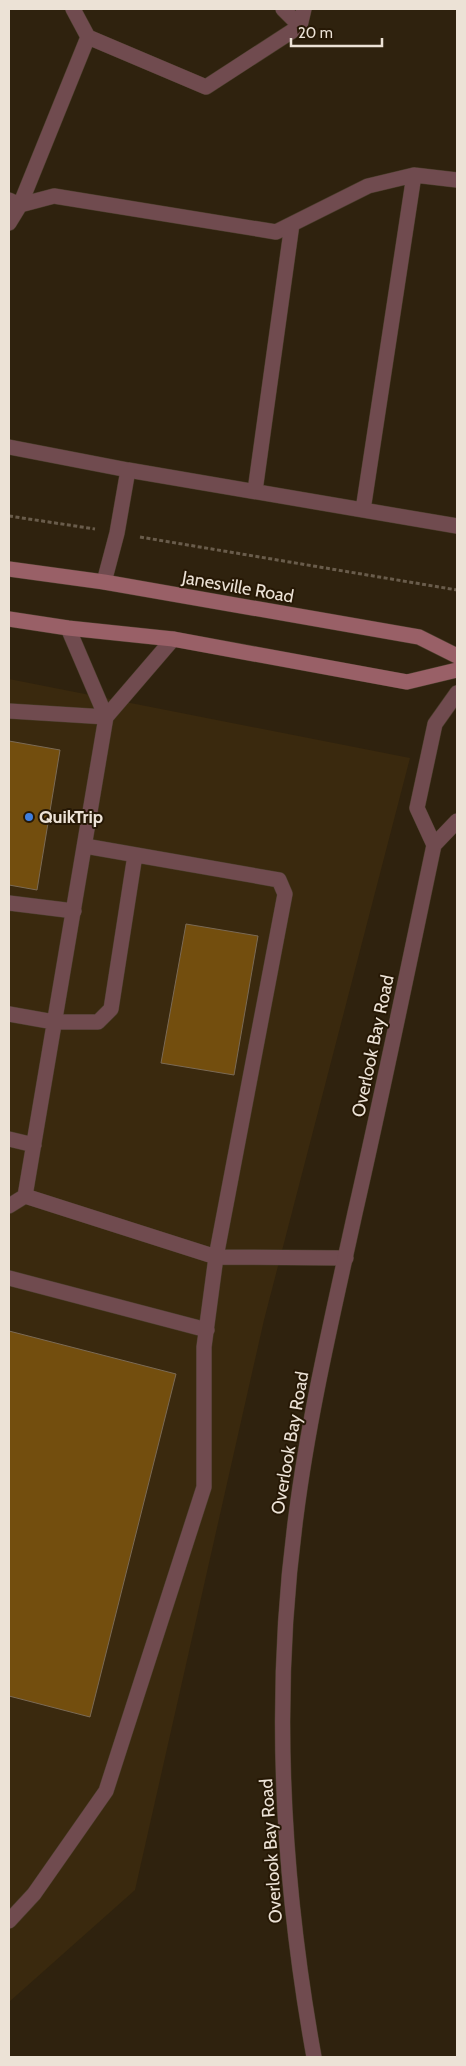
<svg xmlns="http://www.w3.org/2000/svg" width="466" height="2066" font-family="Cabin,sans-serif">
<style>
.built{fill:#3a290e}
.building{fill:#734e0e;stroke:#7b6a55}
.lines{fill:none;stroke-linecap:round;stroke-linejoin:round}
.lane-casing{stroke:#493d2a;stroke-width:16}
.street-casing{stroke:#493d2a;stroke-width:16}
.secondary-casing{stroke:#493d2a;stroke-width:16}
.path{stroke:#695c4b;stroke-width:3;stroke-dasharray:4 2.5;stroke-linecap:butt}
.lane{stroke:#704b4f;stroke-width:15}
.street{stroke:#704b4f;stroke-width:15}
.secondary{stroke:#996067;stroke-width:15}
.shop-dot{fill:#3f7fe0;stroke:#261805;stroke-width:2}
.labels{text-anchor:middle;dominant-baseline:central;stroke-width:4;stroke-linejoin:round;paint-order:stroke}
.street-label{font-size:18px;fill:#ece2d6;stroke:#261805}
.poi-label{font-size:18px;font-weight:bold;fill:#ece2d6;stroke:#261805;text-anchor:start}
</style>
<rect width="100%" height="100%" fill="#2f220e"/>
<path class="built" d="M 9,679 L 410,758 L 264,1320 L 135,1890 L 9,2002 Z"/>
<path class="building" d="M 9,741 L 60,750 L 37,890 L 9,885 Z
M 186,924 L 258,936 L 234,1075 L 161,1063 Z
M 9,1331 L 176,1374 L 90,1717 L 9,1696 Z"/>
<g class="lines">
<g class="lane-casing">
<path id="lane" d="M 283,9 L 300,26
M 88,37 L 206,87 L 300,26 L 304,9
M 9,200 L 20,205 L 54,196 L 276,232 L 368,186 L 414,175 L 457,180
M 9,223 L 20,205 L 88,37 L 73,9
M 9,447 L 128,470 L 117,533 L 104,582
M 128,470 L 457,526
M 255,491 L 292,224
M 363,510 L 414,175
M 68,628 L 106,717
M 9,711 L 106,717
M 9,903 L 74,911
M 9,1014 L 54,1022 L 98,1022 L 111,1009 L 135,855
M 9,1139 L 34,1145
M 25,1196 L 216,1257 L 346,1258
M 9,1206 L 25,1196 L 106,717 L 173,639
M 9,1278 L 207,1330
M 9,1921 L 34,1894 L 106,1791 L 204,1487 L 204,1347 L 216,1257 L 285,894 L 279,880 L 85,846"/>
</g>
<g class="street-casing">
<path id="street" d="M 434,845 L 417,808 L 435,724 L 457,693
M 314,2057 C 282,1880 272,1695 296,1516 C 309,1414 333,1314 355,1213 C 383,1091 408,968 434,845 L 457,821"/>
</g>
<g class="secondary-casing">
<path id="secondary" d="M 9,569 L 104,582 L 419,637 L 457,656
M 9,619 L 68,628 L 173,639 L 407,682 L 457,670"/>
</g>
<path class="path" d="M 9,516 L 95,529
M 140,537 L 457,590"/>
<use href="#lane" class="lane"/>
<use href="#street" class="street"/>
<use href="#secondary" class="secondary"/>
</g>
<circle class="shop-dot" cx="29" cy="817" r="5"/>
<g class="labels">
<g class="street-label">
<text transform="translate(238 587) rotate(10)">Janesville Road</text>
<text transform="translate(373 1046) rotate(-78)">Overlook Bay Road</text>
<text transform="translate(290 1443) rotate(-80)">Overlook Bay Road</text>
<text transform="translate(271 1851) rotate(-94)">Overlook Bay Road</text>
</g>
<g class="poi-label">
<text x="39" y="817">QuikTrip</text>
</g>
</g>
<rect width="466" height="2066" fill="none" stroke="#ece2d6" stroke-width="20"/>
<path d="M291 38v8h91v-8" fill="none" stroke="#ece2d6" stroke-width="2.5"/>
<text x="298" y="38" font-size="15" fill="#ece2d6" stroke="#261805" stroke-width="4" paint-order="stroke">20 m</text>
</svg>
